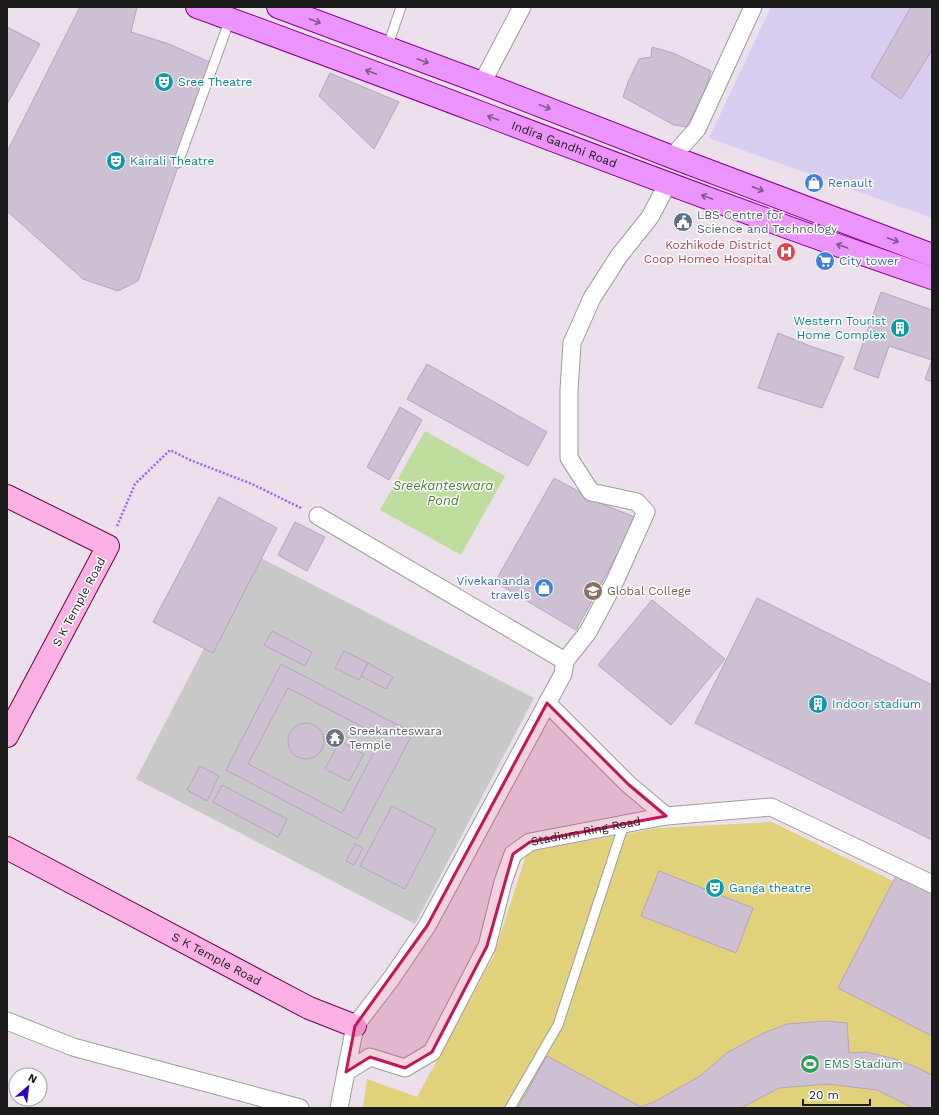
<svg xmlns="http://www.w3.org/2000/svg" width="939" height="1115" font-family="'Work Sans',sans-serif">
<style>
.commercial{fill:#d8ceef}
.religious{fill:#c9c9c9}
.pitch{fill:#e0d37b}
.water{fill:#bfdd9f}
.building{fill:#cec1d4;stroke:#b7a3bf;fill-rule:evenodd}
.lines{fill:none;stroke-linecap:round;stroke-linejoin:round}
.lane-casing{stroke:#9c9c9c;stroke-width:11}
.street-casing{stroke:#9c9c9c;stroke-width:19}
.secondary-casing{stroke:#73024a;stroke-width:24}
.primary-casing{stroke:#880093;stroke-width:24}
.path{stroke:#9a61fd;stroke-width:2.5;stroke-dasharray:2 2;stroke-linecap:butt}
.lane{stroke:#fff;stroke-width:9}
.street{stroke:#fff;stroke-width:17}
.secondary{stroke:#fbb1e4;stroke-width:22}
.primary{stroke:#ec95fe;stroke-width:22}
.oneway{stroke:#84588c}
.marked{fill:#c2185b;fill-opacity:0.2;stroke:#c2185b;stroke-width:3;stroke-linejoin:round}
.labels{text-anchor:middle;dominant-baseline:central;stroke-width:3;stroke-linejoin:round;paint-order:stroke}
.culture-label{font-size:12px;fill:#0d838f;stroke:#fff;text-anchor:start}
.street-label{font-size:12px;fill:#1b1b1b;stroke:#fff}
.shop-label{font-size:12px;fill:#366cbe;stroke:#fff;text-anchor:start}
.service-label{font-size:12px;fill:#4e5e75;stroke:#fff;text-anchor:start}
.health-label{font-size:12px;fill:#be3a42;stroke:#fff;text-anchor:end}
.education-label{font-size:12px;fill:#785e54;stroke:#fff;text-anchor:start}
.worship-label{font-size:12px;fill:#5b616d;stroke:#fff;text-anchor:start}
.leisure-label{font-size:12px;fill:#27864d;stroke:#fff;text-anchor:start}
.water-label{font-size:13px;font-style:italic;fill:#487e36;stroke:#fff}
</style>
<rect width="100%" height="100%" fill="#ece0ed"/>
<path class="commercial" d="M 771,7 L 932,7 L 932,218 L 709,138 Z"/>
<path class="religious" d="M 253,554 L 534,698 L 415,924 L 136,779 Z"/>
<path class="pitch" d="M 772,822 L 932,900 L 932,1108 L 363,1108 L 367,1079 L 417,1097 L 494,955 L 527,852 L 658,828 Z"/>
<path class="water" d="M 425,431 L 505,476 L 461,555 L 380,510 Z"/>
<path class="building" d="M 80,7 L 137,7 L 131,32 L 169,44 L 214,64 L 138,281 L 118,291 L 83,279 L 7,211 L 7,152 Z
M 911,7 L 932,7 L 932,50 L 901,99 L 871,77 Z
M 7,27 L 40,44 L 7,104 Z
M 652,47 L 673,53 L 711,71 L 705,91 L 687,127 L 674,125 L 623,97 L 628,82 L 639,59 L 651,57 Z
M 330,73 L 399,102 L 374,149 L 319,96 Z
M 881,292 L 932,310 L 932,382 L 925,379 L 932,360 L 889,346 L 878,378 L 854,369 Z
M 778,333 L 810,346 L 844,357 L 822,408 L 758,388 Z
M 427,364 L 547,432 L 528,466 L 407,399 Z
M 400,407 L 422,420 L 389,480 L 367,467 Z
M 554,478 L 602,504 L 637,518 L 576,630 L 495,582 Z
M 219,497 L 277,528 L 213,653 L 153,622 Z
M 295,522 L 325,537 L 307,571 L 278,555 Z
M 757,598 L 932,685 L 932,840 L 695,723 Z
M 652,600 L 725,659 L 671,725 L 598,665 Z
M 272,631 L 312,652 L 305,666 L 264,645 Z
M 344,651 L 368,663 L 359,680 L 335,668 Z
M 368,663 L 393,677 L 386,689 L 361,676 Z
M 281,664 L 413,733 L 357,839 L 226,770 ZM 288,688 L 382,737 L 342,813 L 248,764 Z
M288 741a18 18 0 1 1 36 0a18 18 0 1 1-36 0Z
M 340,741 L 364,754 L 349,781 L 325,769 Z
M 200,766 L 219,776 L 207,801 L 187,790 Z
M 222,785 L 287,819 L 278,837 L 213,802 Z
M 392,806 L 436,829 L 405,889 L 360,866 Z
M 355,844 L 363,848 L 354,865 L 346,861 Z
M 899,870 L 932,887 L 932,1036 L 838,988 Z
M 659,871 L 753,908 L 736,953 L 641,916 Z
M 826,1021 L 847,1023 L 849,1053 L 867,1052 L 895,1059 L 918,1068 L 932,1075 L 932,1108 L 913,1108 L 877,1090 L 827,1084 L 779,1088 L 741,1108 L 518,1108 L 547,1056 L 641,1107 L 656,1101 L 700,1076 L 728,1052 L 764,1033 L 787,1024 Z"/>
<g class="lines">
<g class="lane-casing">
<path id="lane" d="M 387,48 L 401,7
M 178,163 L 230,19
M 510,1108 L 558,1025 L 624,824"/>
</g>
<g class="street-casing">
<g id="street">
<path d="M 482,83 L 522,7"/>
<path d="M 672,157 L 697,129 L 753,7"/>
<path d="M 318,516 L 565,661 L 563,674 L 427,926 L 391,979 L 355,1026 L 339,1108"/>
<path d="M 565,661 L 588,632 L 615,581 L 646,512 L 637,502 L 591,492 L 569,458 L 569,390 L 572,343 L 592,298 L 619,256 L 650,217 L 668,183"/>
<path d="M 547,703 L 628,784 L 666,816"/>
<path d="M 7,1021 L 73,1047 L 300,1108"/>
<path id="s1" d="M 346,1072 L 370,1057 L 405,1068 L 432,1052 L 487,946 L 503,882 L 513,854 L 530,842 L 666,816 L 771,807 L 932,884"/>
</g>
</g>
<g class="secondary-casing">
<g id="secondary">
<path d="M 7,496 L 108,546 L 7,736"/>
<path id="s2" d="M 7,848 L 309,1008 L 355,1026"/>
</g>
</g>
<g class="primary-casing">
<g id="primary">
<path id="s3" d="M 197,7 C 443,96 685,194 932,278"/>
<path d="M 278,7 L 482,83 L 672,157 L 932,255"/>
</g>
</g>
<path class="path" d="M 117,526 L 135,484 L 170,450 L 190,460 L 252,484 L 301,508"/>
<use href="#lane" class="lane"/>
<use href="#street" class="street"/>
<use href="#secondary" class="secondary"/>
<use href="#primary" class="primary"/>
</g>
<defs><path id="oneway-shaft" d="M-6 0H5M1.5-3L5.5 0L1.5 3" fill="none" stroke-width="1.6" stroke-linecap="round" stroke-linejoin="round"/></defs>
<g class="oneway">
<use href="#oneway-shaft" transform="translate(315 21) rotate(20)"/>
<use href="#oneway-shaft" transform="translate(423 61) rotate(20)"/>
<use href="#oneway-shaft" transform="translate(371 72) rotate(-159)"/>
<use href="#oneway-shaft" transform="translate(545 107) rotate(21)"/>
<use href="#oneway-shaft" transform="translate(493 118) rotate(-160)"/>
<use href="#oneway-shaft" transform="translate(758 189) rotate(21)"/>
<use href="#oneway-shaft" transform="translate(707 197) rotate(-160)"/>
<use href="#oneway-shaft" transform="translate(893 240) rotate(21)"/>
<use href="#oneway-shaft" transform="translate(842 246) rotate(-160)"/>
</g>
<path class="marked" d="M 547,703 L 628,784 L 666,816 L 530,842 L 513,854 L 487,946 L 432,1052 L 405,1068 L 370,1057 L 346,1072 L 355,1026 L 427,926 Z"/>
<defs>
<g id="theatre-disc" transform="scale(1)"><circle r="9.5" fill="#0f9aa8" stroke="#fff"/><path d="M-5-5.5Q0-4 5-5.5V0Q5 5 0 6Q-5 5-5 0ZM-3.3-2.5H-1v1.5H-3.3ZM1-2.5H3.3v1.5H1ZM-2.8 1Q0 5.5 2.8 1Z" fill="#fff"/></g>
<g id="shop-disc" transform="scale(1)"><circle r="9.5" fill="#3f7fe0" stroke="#fff"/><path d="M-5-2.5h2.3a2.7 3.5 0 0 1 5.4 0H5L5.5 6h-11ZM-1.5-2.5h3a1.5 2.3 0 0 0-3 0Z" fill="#fff"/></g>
<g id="civic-disc" transform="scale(1)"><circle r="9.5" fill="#5c6f8a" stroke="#fff"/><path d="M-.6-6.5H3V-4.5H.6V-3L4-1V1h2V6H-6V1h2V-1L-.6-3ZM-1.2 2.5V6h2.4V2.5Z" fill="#fff"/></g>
<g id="hospital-disc" transform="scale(1)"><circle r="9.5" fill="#e0444e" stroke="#fff"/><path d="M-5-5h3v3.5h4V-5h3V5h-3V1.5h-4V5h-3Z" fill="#fff"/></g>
<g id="supermarket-disc" transform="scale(1)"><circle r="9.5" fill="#3f7fe0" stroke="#fff"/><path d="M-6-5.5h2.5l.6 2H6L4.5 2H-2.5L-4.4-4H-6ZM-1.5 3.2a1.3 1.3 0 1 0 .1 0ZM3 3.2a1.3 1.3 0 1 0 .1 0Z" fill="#fff"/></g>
<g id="building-disc" transform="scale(1)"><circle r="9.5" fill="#0f9aa8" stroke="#fff"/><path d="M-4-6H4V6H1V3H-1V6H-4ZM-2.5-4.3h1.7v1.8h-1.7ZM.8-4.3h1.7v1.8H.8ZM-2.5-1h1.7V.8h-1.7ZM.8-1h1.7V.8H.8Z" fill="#fff"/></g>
<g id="university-disc" transform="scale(1)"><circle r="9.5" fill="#8d6e63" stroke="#fff"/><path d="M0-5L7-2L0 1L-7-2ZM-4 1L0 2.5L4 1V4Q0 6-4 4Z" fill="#fff"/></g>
<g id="temple-disc" transform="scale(1)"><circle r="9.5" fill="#6b7280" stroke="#fff"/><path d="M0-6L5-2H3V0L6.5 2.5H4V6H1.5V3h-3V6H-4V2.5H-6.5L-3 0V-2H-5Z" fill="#fff"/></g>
<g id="stadium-disc" transform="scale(1)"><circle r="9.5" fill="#2e9e5b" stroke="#fff"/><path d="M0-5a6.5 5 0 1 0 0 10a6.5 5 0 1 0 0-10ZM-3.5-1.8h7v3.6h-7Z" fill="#fff"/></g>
</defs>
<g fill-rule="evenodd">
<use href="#theatre-disc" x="164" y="82"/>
<use href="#theatre-disc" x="116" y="161"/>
<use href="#shop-disc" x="814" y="183"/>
<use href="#civic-disc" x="683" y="222"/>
<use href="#hospital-disc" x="786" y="252"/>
<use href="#supermarket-disc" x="825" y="261"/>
<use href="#building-disc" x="900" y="328"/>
<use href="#shop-disc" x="544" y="588"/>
<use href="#university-disc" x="593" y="591"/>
<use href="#building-disc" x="818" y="704"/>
<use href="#temple-disc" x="335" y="738"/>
<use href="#theatre-disc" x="715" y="888"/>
<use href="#stadium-disc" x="810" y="1064"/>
</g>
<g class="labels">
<g class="culture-label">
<text x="178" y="82">Sree Theatre</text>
<text x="130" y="161">Kairali Theatre</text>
<text x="886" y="321" text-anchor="end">Western Tourist<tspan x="886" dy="14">Home Complex</tspan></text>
<text x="832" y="704">Indoor stadium</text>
<text x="729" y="888">Ganga theatre</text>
</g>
<g class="street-label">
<text stroke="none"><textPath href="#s3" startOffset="392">Indira Gandhi Road</textPath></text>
<text transform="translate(79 602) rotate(-62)">S K Temple Road</text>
<text stroke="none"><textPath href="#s1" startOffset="389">Stadium Ring Road</textPath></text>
<text stroke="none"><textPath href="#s2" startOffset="237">S K Temple Road</textPath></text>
</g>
<g class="shop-label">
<text x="828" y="183">Renault</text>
<text x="839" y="261">City tower</text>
<text x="530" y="581" text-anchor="end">Vivekananda<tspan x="530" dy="14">travels</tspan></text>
</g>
<g class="service-label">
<text x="697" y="215">LBS Centre for<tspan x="697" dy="14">Science and Technology</tspan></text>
</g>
<g class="health-label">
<text x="772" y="245">Kozhikode District<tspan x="772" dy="14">Coop Homeo Hospital</tspan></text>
</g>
<g class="education-label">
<text x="607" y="591">Global College</text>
</g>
<g class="worship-label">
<text x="349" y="731">Sreekanteswara<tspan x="349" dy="14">Temple</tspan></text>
</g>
<g class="leisure-label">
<text x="824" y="1064">EMS Stadium</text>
</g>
<g class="water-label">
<text x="443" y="485">Sreekanteswara<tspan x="443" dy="15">Pond</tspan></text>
</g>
</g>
<rect width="939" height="1115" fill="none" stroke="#1b1b1b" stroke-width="16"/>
<g transform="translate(28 1087) rotate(28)"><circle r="19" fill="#ffffff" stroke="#a4a4a4"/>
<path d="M0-3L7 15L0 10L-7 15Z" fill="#3300c7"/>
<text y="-6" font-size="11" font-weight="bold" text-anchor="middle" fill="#1b1b1b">N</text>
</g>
<path d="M803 1099v6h67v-6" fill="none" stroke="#1b1b1b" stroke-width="2"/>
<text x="809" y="1099" font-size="12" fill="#1b1b1b" stroke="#ffffff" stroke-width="3" paint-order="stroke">20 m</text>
</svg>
